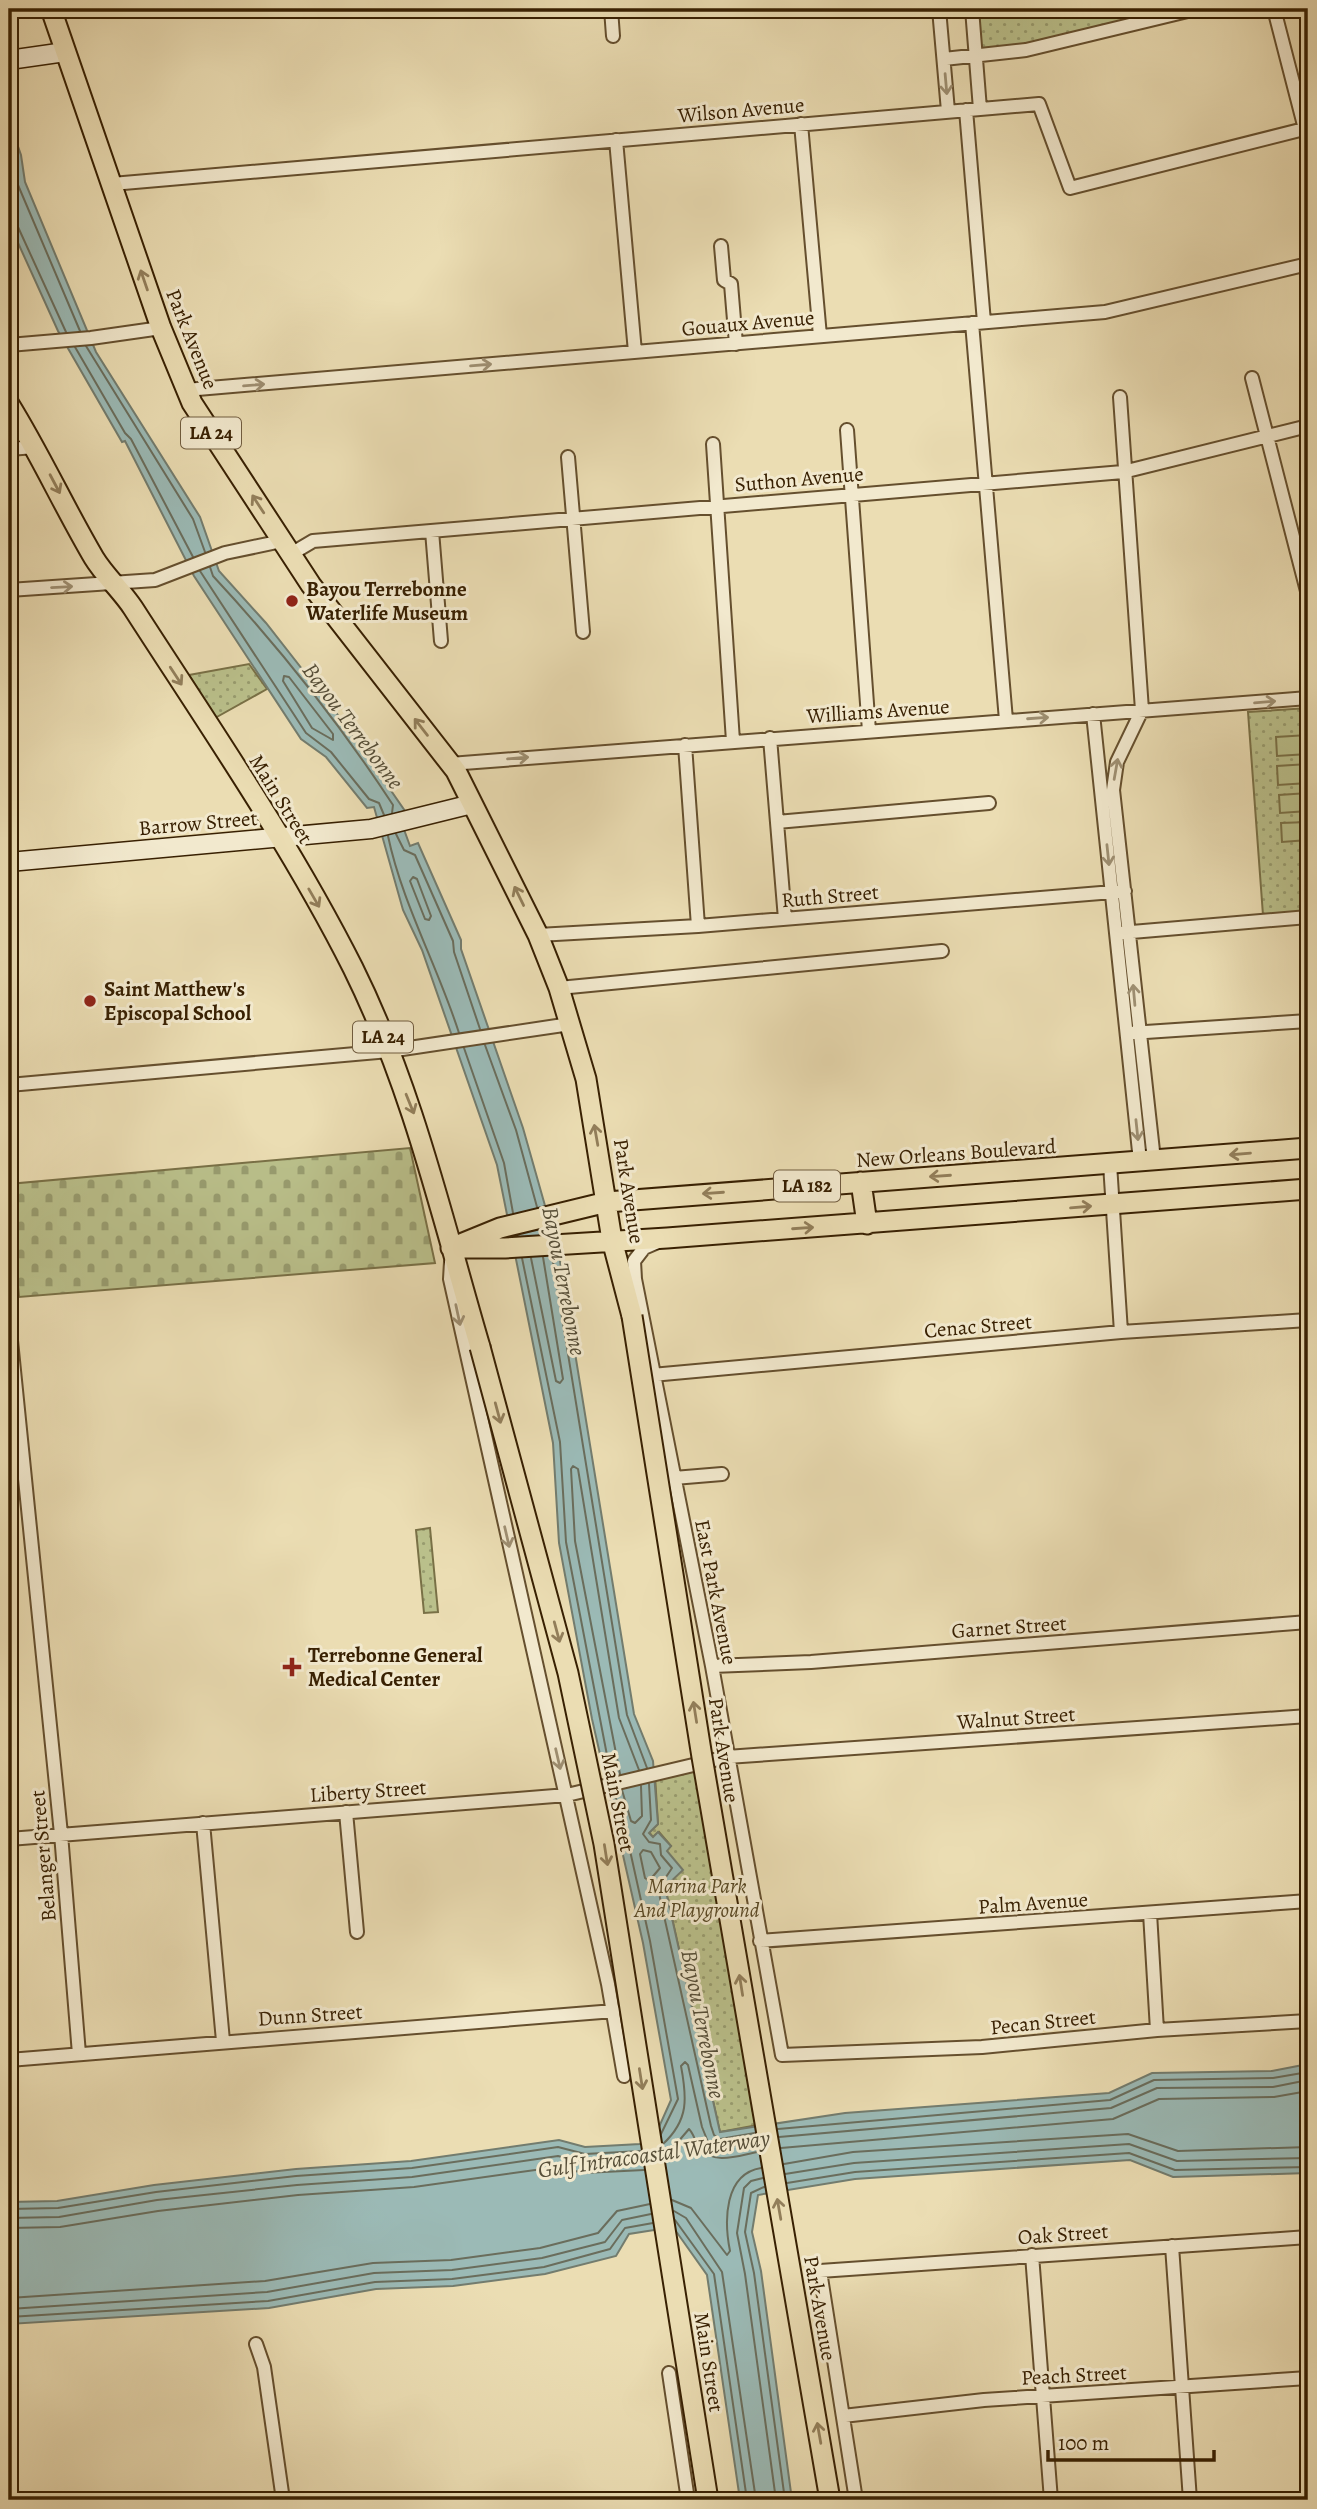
<svg xmlns="http://www.w3.org/2000/svg" width="1317" height="2509" font-family="Alegreya,serif">
<style>
.grass{fill:url(#grass-dots);stroke:#797046;stroke-width:2}
.cemetery{fill:url(#cemetery-stones);stroke:#797046;stroke-width:2}
.pitch{fill:#bac08b;stroke:#797046;stroke-width:2}
.water{fill:#9bbab6;stroke:#737c6e;stroke-width:2}
.lines{fill:none;stroke-linecap:round;stroke-linejoin:round}
.shore{stroke:#6a6d5c;stroke-width:2}
.street-casing{stroke:#654f2e;stroke-width:16}
.secondary-casing{stroke:#382002;stroke-width:21}
.primary-casing{stroke:#382002;stroke-width:23}
.street{stroke:#f2e9ce;stroke-width:12}
.secondary{stroke:#f2e9ce;stroke-width:18}
.primary{stroke:#ebddb3;stroke-width:19}
.primary-bridge-casing{stroke:#382002;stroke-width:23;stroke-linecap:butt}
.primary-bridge{stroke:#ebddb3;stroke-width:19}
.oneway{stroke:#9e8f72}
.oneway2{stroke:#927e5a}
.poi-dot{fill:#8f2418;stroke:#f2e9ce;stroke-width:2.5}
.labels{text-anchor:middle;dominant-baseline:central;stroke-width:6;stroke-linejoin:round;paint-order:stroke}
.shield{fill:#f2e9ce;stroke:#705c3f;stroke-width:2}
.shield-label{font-size:19px;font-weight:bold;fill:#382002}
.street-label{font-size:21px;fill:#382002;stroke:#f2e9ce}
.poi-label{font-size:21px;font-weight:bold;fill:#382002;stroke:#f2e9ce;text-anchor:start}
.park-label{font-size:21px;font-style:italic;fill:#584824;stroke:#f2e9ce}
.water-label{font-size:23px;font-style:italic;fill:#564e38;stroke:#f2e9ce}
</style>
<defs>
<pattern id="grass-dots" width="8" height="8" patternUnits="userSpaceOnUse" patternTransform="scale(1.75)"><rect width="8" height="8" fill="#bac08b"/><path d="M2 2h.1M6 6h.1" fill="none" stroke="#989c6f" stroke-width="1.8" stroke-linecap="round"/></pattern>
<pattern id="cemetery-stones" width="16" height="16" patternUnits="userSpaceOnUse" patternTransform="scale(1.75)"><rect width="16" height="16" fill="#bac08b"/><path d="M2 7V4a2 2 0 0 1 4 0v3zM10 15v-3a2 2 0 0 1 4 0v3z" fill="#989c6f"/></pattern>
</defs>
<rect width="100%" height="100%" fill="#ebddb3"/>
<filter id="stains"><feTurbulence type="fractalNoise" baseFrequency=".00286" numOctaves="4"/><feColorMatrix values="0 0 0 0 .2 0 0 0 0 .09 0 0 0 0 .02 0 0 0 .5 -.17"/></filter>
<radialGradient id="worn" r=".72"><stop offset=".6" stop-color="#630" stop-opacity="0"/><stop offset="1" stop-color="#630" stop-opacity=".3"/></radialGradient>
<path class="grass" d="M 972,9 L 1196,9 L 976,56 Z
M 249,664 L 267,689 L 215,718 L 189,675 Z
M 1308,708 L 1308,911 L 1263,915 L 1248,712 Z
M 430,1528 L 438,1612 L 424,1613 L 416,1530 Z
M 706,1762 L 763,2124 L 720,2132 L 665,1887 L 666,1851 L 671,1846 L 659,1832 L 653,1837 L 649,1832 L 658,1824 L 655,1776 Z"/>
<path class="cemetery" d="M 410,1148 L 435,1263 L 19,1297 L 9,1184 Z"/>
<path class="pitch" d="M 1308,735 L 1308,754 L 1277,756 L 1276,737 Z
M 1308,764 L 1308,783 L 1278,785 L 1277,766 Z
M 1308,793 L 1308,811 L 1280,813 L 1279,795 Z
M 1308,822 L 1308,840 L 1282,842 L 1281,823 Z"/>
<path class="water" d="M 9,121 L 21,155 L 25,182 L 96,352 L 200,517 L 219,571 L 266,623 L 345,724 L 405,811 L 398,813 L 410,846 L 418,843 L 461,940 L 461,949 L 523,1128 L 559,1255 L 634,1714 L 653,1761 L 658,1824 L 649,1833 L 653,1837 L 658,1832 L 671,1846 L 667,1851 L 683,1870 L 665,1887 L 720,2132 L 845,2113 L 1109,2093 L 1152,2073 L 1272,2071 L 1308,2064 L 1308,2173 L 1173,2177 L 1130,2160 L 855,2179 L 758,2195 L 752,2232 L 761,2271 L 792,2500 L 740,2500 L 707,2275 L 673,2227 L 629,2234 L 616,2256 L 545,2274 L 453,2286 L 376,2289 L 269,2308 L 9,2324 L 9,2202 L 57,2201 L 154,2185 L 296,2169 L 411,2161 L 559,2140 L 585,2147 L 640,2144 L 659,2127 L 671,2100 L 643,1943 L 592,1719 L 559,1543 L 553,1443 L 497,1165 L 422,950 L 403,910 L 374,807 L 367,808 L 326,757 L 301,739 L 194,576 L 125,441 L 122,442 L 58,331 L 9,223 Z"/>
<g class="lines">
<path class="shore" d="M 9,142 L 18,185 L 80,331
M 9,223 L 18,227 L 66,332
M 86,346 L 193,519 L 205,552
M 75,347 L 125,433 L 131,439 L 193,557
M 210,567 L 213,576 C 279,647 340,724 393,805 L 392,813
M 200,571 L 306,733 L 331,752 L 369,799 L 379,803 L 384,815
M 284,676 L 289,677 L 333,734 L 333,740 L 312,728 L 283,681 Z
M 396,834 L 404,850 L 415,855 L 453,941 L 454,952 L 480,1029
M 388,836 C 402,903 438,967 459,1033
M 413,877 L 417,879 L 431,916 L 429,920 L 425,919 L 410,881 Z
M 485,1045 L 516,1130 L 537,1207
M 464,1048 L 504,1163 L 513,1213
M 552,1256 L 627,1715 L 647,1768
M 522,1258 L 560,1442 L 566,1542 L 611,1776
M 531,1258 L 556,1381 L 560,1383 L 563,1379 L 543,1257
M 620,1774 L 575,1541 L 571,1469 L 573,1466 L 578,1469 L 619,1718 L 639,1770
M 649,1784 L 651,1820 L 643,1834 L 649,1842 L 660,1844 L 661,1855 L 672,1868 L 658,1889 L 711,2126 L 714,2135 L 720,2139 L 755,2133
M 622,1790 L 631,1821 L 635,1823 L 642,1816 L 641,1786
M 614,1792 L 627,1837 L 650,1941 L 678,2099 L 661,2134
M 643,1850 L 651,1852 L 660,1868 L 649,1881 L 645,1878 L 640,1854 Z
M 778,2129 L 1110,2100 L 1154,2080 L 1273,2078 L 1308,2072
M 779,2137 L 1111,2108 L 1157,2088 L 1273,2087 L 1308,2080
M 663,2144 C 689,2120 687,2098 681,2066 L 685,2062 L 688,2065 L 702,2127 L 708,2142 L 722,2148 L 757,2141
M 781,2148 L 1113,2119 L 1159,2099 L 1274,2097 L 1308,2091
M 665,2157 L 689,2129 C 694,2134 695,2142 700,2148 C 714,2166 740,2155 758,2152
M 784,2164 L 853,2152 L 1128,2134 L 1178,2151 L 1308,2147
M 785,2174 L 854,2163 L 1129,2144 L 1177,2161 L 1308,2158
M 763,2178 L 751,2181 L 744,2188 L 737,2233 L 745,2274 L 776,2500
M 787,2183 L 855,2172 L 1129,2153 L 1175,2170 L 1308,2167
M 764,2187 L 751,2193 L 745,2232 L 754,2273 L 785,2500
M 672,2200 L 691,2208 L 727,2255 L 730,2251 C 724,2221 724,2174 761,2168
M 9,2209 L 58,2208 L 156,2192 L 296,2176 L 412,2168 L 558,2147 L 585,2154 L 641,2151
M 674,2211 L 686,2218 L 722,2272 L 756,2500
M 9,2218 L 59,2217 L 157,2200 L 297,2185 L 412,2177 L 558,2156 L 585,2163 L 643,2160
M 675,2220 L 714,2274 L 747,2500
M 9,2228 L 60,2227 L 158,2211 L 298,2195 L 414,2187 L 557,2167 L 584,2173 L 644,2170
M 9,2298 L 265,2281 L 373,2263 L 451,2260 L 540,2248 L 598,2233 L 617,2211 L 650,2204
M 9,2309 L 267,2292 L 374,2273 L 452,2270 L 542,2258 L 605,2242 L 622,2220 L 651,2214
M 9,2317 L 268,2301 L 375,2282 L 452,2279 L 544,2267 L 610,2249 L 625,2228 L 653,2223"/>
<g class="street-casing">
<path id="street" d="M 611,9 L 613,36
M 939,9 L 948,111
M 972,9 L 980,109
M 1274,9 L 1305,129
M 944,59 L 1026,50 L 1196,9
M 966,110 L 984,322
M 801,124 L 820,336
M 616,140 L 635,352
M 112,184 L 1039,104 L 1070,188 L 1308,128
M 721,246 L 724,280 L 731,284 L 736,344
M 972,323 L 1006,720
M 9,345 L 91,338 L 161,328
M 1252,378 L 1308,595
M 186,390 L 1105,312 L 1308,264
M 1120,397 L 1142,710 L 1117,762 L 1113,790 L 1154,1160
M 847,430 L 869,731
M 713,444 L 733,741
M 9,449 L 35,447
M 568,457 L 583,632
M 432,531 L 441,641
M 291,554 L 313,541 L 1123,472 L 1308,426
M 9,590 L 155,580 L 225,553 L 282,541
M 1093,714 L 1140,1161
M 770,738 L 785,919
M 685,745 L 698,926
M 450,764 L 1308,698
M 777,822 L 989,803
M 1120,933 L 1308,917
M 538,935 L 698,926 L 1125,891
M 559,988 L 942,951
M 1131,1033 L 1308,1021
M 9,1085 L 389,1051 L 570,1024
M 1110,1164 L 1121,1332
M 658,1242 L 644,1248 L 634,1261 L 635,1279 L 712,1666 L 782,2055 L 982,2047 L 1157,2030 L 1308,2021
M 451,1262 L 450,1279 L 608,1984 L 624,2076
M 9,1321 L 61,1834 L 79,2054
M 652,1375 L 1121,1332 L 1308,1320
M 674,1478 L 722,1474
M 712,1666 L 811,1662 L 1308,1622
M 346,1812 L 357,1932
M 203,1823 L 223,2041
M 9,1839 L 567,1795 L 727,1757 L 1308,1716
M 1150,1913 L 1157,2030
M 760,1941 L 1308,1901
M 9,2060 L 614,2011
M 1172,2246 L 1190,2500
M 1032,2255 L 1051,2500
M 256,2344 L 264,2367 L 283,2500
M 669,2373 L 688,2500
M 843,2416 L 984,2400 L 1308,2378
M 856,2500 L 820,2271 L 1308,2237"/>
</g>
<g class="secondary-casing">
<path id="secondary" d="M 9,60 L 65,52
M 9,862 L 371,829 L 472,804"/>
</g>
<g class="primary-casing">
<path id="primary" d="M 51,9 L 161,328 L 192,403 L 311,585 L 456,771 L 538,935 L 559,988 L 586,1079 L 612,1240 L 632,1316
M 9,404 C 40,454 64,507 94,558 C 105,576 122,591 133,608 C 209,726 290,843 353,968 C 413,1089 442,1218 480,1347
M 861,1182 L 867,1224
M 451,1248 L 500,1228 L 607,1202 L 1308,1148
M 460,1248 L 505,1248 L 667,1238 L 1308,1189"/>
</g>
<use href="#street" class="street"/>
<use href="#secondary" class="secondary"/>
<use href="#primary" class="primary"/>
<g class="primary-bridge-casing">
<path id="primary-bridge" d="M 632,1316 L 702,1757 L 830,2500
M 480,1347 L 568,1673 L 604,1844 L 708,2500"/>
</g>
<use href="#primary-bridge" class="primary-bridge"/>
</g>
<defs><path id="oneway-shaft" d="M-6 0H5M1.5-3L5.5 0L1.5 3" fill="none" stroke-width="1.6" stroke-linecap="round" stroke-linejoin="round" transform="scale(1.75)"/></defs>
<g class="oneway">
<use href="#oneway-shaft" transform="translate(946 84) rotate(85)"/>
<use href="#oneway-shaft" transform="translate(481 365) rotate(-5)"/>
<use href="#oneway-shaft" transform="translate(254 385) rotate(-5)"/>
<use href="#oneway-shaft" transform="translate(62 587) rotate(-3)"/>
<use href="#oneway-shaft" transform="translate(1265 702) rotate(-5)"/>
<use href="#oneway-shaft" transform="translate(1038 718) rotate(-4)"/>
<use href="#oneway-shaft" transform="translate(518 758) rotate(-5)"/>
<use href="#oneway-shaft" transform="translate(1116 769) rotate(-80)"/>
<use href="#oneway-shaft" transform="translate(1108 855) rotate(84)"/>
<use href="#oneway-shaft" transform="translate(1134 995) rotate(-95)"/>
<use href="#oneway-shaft" transform="translate(1137 1130) rotate(84)"/>
<use href="#oneway-shaft" transform="translate(458 1315) rotate(78)"/>
<use href="#oneway-shaft" transform="translate(507 1537) rotate(77)"/>
<use href="#oneway-shaft" transform="translate(558 1759) rotate(77)"/>
</g>
<g class="oneway2">
<use href="#oneway-shaft" transform="translate(144 280) rotate(-109)"/>
<use href="#oneway-shaft" transform="translate(55 484) rotate(62)"/>
<use href="#oneway-shaft" transform="translate(258 504) rotate(-123)"/>
<use href="#oneway-shaft" transform="translate(176 676) rotate(57)"/>
<use href="#oneway-shaft" transform="translate(421 727) rotate(-128)"/>
<use href="#oneway-shaft" transform="translate(519 896) rotate(-116)"/>
<use href="#oneway-shaft" transform="translate(314 898) rotate(60)"/>
<use href="#oneway-shaft" transform="translate(410 1104) rotate(68)"/>
<use href="#oneway-shaft" transform="translate(596 1135) rotate(-100)"/>
<use href="#oneway-shaft" transform="translate(1240 1154) rotate(175)"/>
<use href="#oneway-shaft" transform="translate(940 1176) rotate(176)"/>
<use href="#oneway-shaft" transform="translate(713 1193) rotate(176)"/>
<use href="#oneway-shaft" transform="translate(1081 1207) rotate(-5)"/>
<use href="#oneway-shaft" transform="translate(803 1228) rotate(-4)"/>
<use href="#oneway-shaft" transform="translate(498 1413) rotate(75)"/>
<use href="#oneway-shaft" transform="translate(557 1632) rotate(75)"/>
<use href="#oneway-shaft" transform="translate(695 1712) rotate(-99)"/>
<use href="#oneway-shaft" transform="translate(606 1855) rotate(81)"/>
<use href="#oneway-shaft" transform="translate(741 1985) rotate(-99)"/>
<use href="#oneway-shaft" transform="translate(641 2079) rotate(81)"/>
<use href="#oneway-shaft" transform="translate(779 2209) rotate(-100)"/>
<use href="#oneway-shaft" transform="translate(819 2433) rotate(-100)"/>
</g>
<g class="poi-dot">
<circle cx="292" cy="601" r="7"/>
<circle cx="90" cy="1001" r="7"/>
<path d="M288.5 1656.5h7v7h7v7h-7v7h-7v-7h-7v-7h7z"/>
</g>
<g class="labels">
<g class="shield">
<rect x="181" y="417.5" width="60" height="31" rx="5"/>
<rect x="353" y="1021.5" width="60" height="31" rx="5"/>
<rect x="774" y="1170.5" width="66" height="31" rx="5"/>
</g>
<g class="shield-label">
<text x="211" y="433">LA 24</text>
<text x="383" y="1037">LA 24</text>
<text x="807" y="1186">LA 182</text>
</g>
<g class="street-label">
<text transform="translate(741 110) rotate(-5)">Wilson Avenue</text>
<text transform="translate(748 323) rotate(-5)">Gouaux Avenue</text>
<text transform="translate(192 339) rotate(68)">Park Avenue</text>
<text transform="translate(799 479) rotate(-5)">Suthon Avenue</text>
<text transform="translate(878 711) rotate(-4)">Williams Avenue</text>
<text transform="translate(281 799) rotate(58)">Main Street</text>
<text transform="translate(198 823) rotate(-5)">Barrow Street</text>
<text transform="translate(830 896) rotate(-5)">Ruth Street</text>
<text transform="translate(956 1153) rotate(-4)">New Orleans Boulevard</text>
<text transform="translate(629 1191) rotate(81)">Park Avenue</text>
<text transform="translate(978 1326) rotate(-5)">Cenac Street</text>
<text transform="translate(716 1592) rotate(79)">East Park Avenue</text>
<text transform="translate(1009 1627) rotate(-4)">Garnet Street</text>
<text transform="translate(1016 1718) rotate(-4)">Walnut Street</text>
<text transform="translate(724 1750) rotate(81)">Park Avenue</text>
<text transform="translate(368 1791) rotate(-4)">Liberty Street</text>
<text transform="translate(618 1802) rotate(79)">Main Street</text>
<text transform="translate(43 1856) rotate(-95)">Belanger Street</text>
<text transform="translate(1033 1903) rotate(-4)">Palm Avenue</text>
<text transform="translate(310 2015) rotate(-4)">Dunn Street</text>
<text transform="translate(1043 2022) rotate(-6)">Pecan Street</text>
<text transform="translate(1063 2234) rotate(-4)">Oak Street</text>
<text transform="translate(820 2308) rotate(80)">Park Avenue</text>
<text transform="translate(709 2362) rotate(81)">Main Street</text>
<text transform="translate(1074 2375) rotate(-3)">Peach Street</text>
</g>
<g class="poi-label">
<text x="306" y="589">Bayou Terrebonne<tspan x="306" dy="24">Waterlife Museum</tspan></text>
<text x="104" y="989">Saint Matthew's<tspan x="104" dy="24">Episcopal School</tspan></text>
<text x="308" y="1655">Terrebonne General<tspan x="308" dy="24">Medical Center</tspan></text>
</g>
<g class="park-label">
<text x="697" y="1886">Marina Park<tspan x="697" dy="24">And Playground</tspan></text>
</g>
<g class="water-label">
<text transform="translate(353 726) rotate(53)">Bayou Terrebonne</text>
<text transform="translate(564 1281) rotate(79)">Bayou Terrebonne</text>
<text transform="translate(703 2024) rotate(79)">Bayou Terrebonne</text>
<text transform="translate(654 2154) rotate(-8)">Gulf Intracoastal Waterway</text>
</g>
</g>
<rect width="1317" height="2509" fill="none" stroke="#ebddb3" stroke-width="35"/>
<rect x="10" y="10" width="1296" height="2488" fill="none" stroke="#382002" stroke-width="3.5"/>
<rect x="18" y="18" width="1282" height="2474" fill="none" stroke="#382002" stroke-width="2"/>
<path d="M1048 2450v10h166v-10" fill="none" stroke="#382002" stroke-width="3.5"/>
<text x="1058" y="2450" font-size="21" fill="#382002" stroke="#f2e9ce" stroke-width="5" paint-order="stroke">100 m</text>
<rect width="100%" height="100%" filter="url(#stains)"/>
<rect width="100%" height="100%" fill="url(#worn)"/>
</svg>
